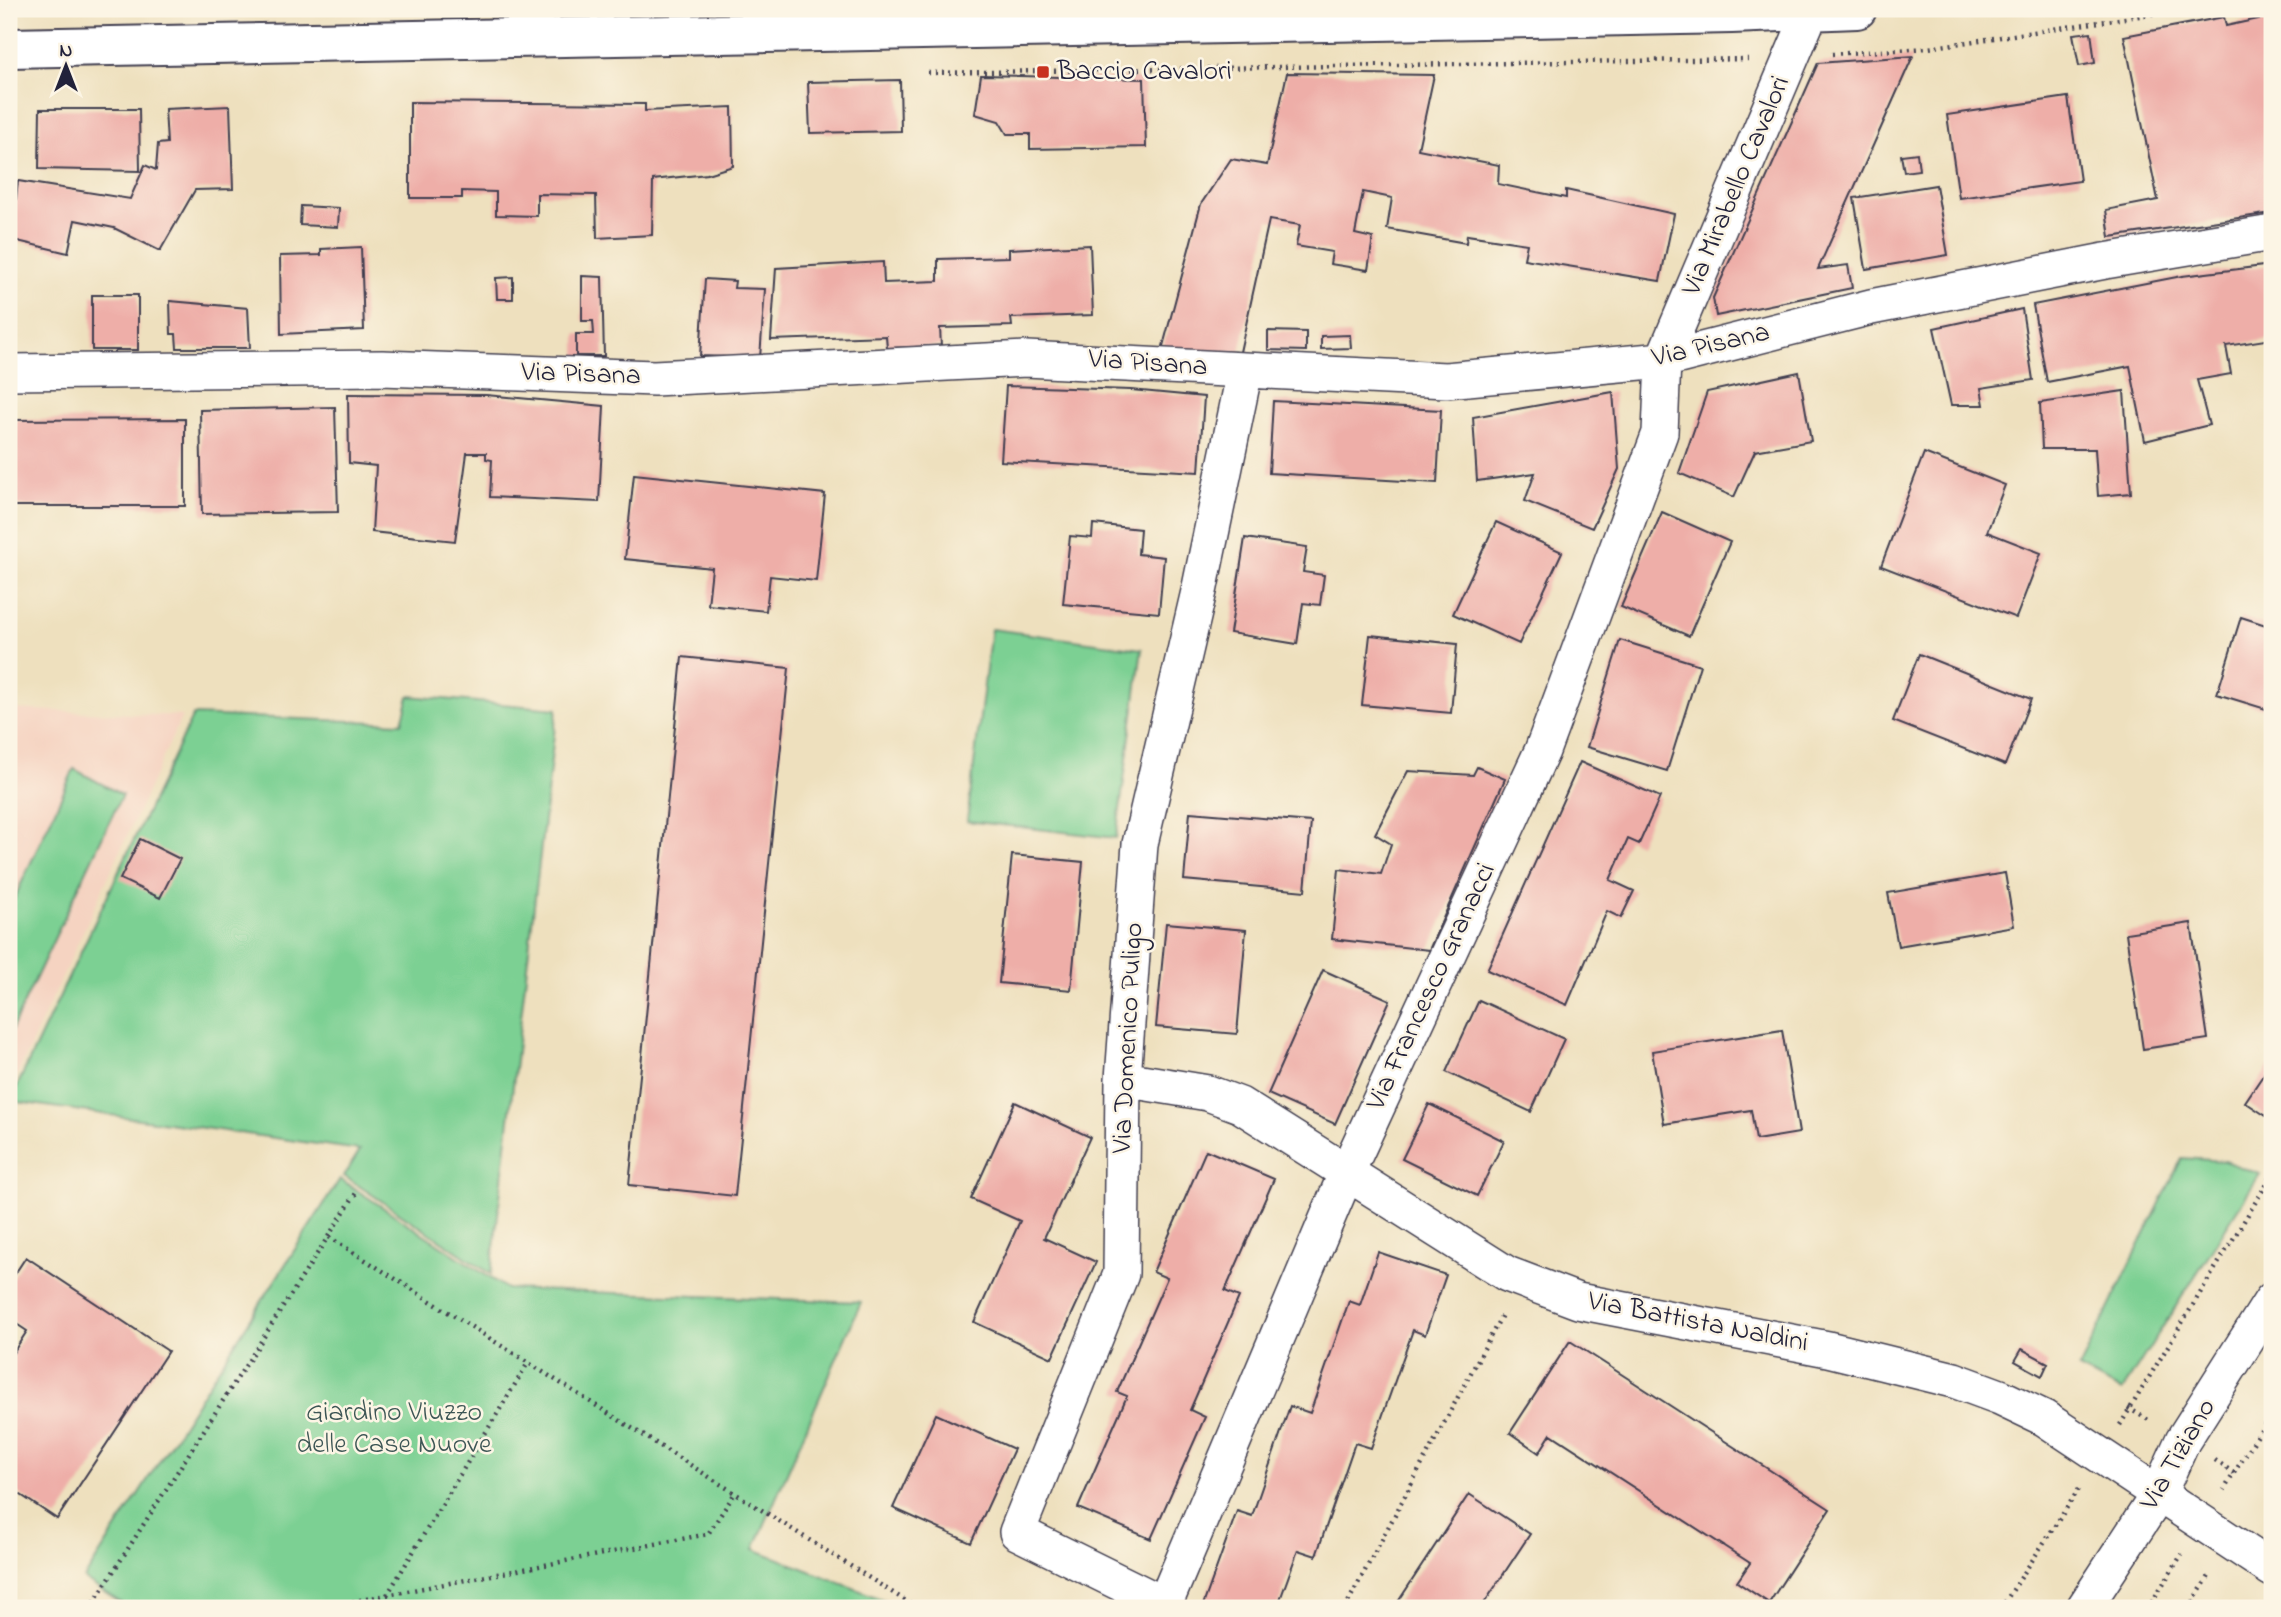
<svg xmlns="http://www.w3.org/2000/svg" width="2281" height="1617" font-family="'Indie Flower',sans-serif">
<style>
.built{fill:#f5d3c1}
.green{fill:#7bd093;stroke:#4e7967;stroke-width:2}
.building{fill:#eeaea8}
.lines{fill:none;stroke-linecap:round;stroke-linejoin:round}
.minor-casing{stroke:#413e4f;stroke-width:38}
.tertiary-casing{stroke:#413e4f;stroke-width:42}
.path{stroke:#413e4f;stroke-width:4.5;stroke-dasharray:2 5;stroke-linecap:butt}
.minor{stroke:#fff;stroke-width:35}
.tertiary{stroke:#fff;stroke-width:38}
.poi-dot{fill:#c8321e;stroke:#fcf5e5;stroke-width:2.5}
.labels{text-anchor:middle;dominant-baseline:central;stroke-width:5;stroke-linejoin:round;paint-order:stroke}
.poi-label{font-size:28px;fill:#22223b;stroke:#fcf5e5;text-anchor:start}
.street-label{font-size:28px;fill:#22223b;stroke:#fcf5e5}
.park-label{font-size:28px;fill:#3d5655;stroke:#fcf5e5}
</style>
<rect width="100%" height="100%" fill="#fcf5e5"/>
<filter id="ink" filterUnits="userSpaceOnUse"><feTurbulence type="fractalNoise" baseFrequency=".0143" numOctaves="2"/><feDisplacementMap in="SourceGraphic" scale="14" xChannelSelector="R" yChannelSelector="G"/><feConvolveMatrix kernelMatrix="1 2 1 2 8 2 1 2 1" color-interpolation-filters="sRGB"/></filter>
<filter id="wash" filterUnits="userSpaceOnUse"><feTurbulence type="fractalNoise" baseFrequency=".00686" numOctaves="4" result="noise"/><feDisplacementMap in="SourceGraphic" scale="28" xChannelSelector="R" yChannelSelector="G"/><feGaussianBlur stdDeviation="1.57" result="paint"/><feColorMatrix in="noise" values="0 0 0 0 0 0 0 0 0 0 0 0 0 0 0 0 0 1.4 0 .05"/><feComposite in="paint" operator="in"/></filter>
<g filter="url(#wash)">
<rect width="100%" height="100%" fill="#eee0be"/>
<path class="built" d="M 9,709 L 182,716 L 9,1093 Z"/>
<path class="green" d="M 991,629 L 1142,649 L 1116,838 L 967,821 Z
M 409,696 L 557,709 L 491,1274 L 344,1176 L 360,1150 L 10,1101 L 193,715 L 402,723 Z
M 74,769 L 122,795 L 9,1035 L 9,910 Z
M 2182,1158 L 2224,1161 L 2260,1174 L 2122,1391 L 2079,1369 Z
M 340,1179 L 507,1289 L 861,1302 L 754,1549 L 904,1608 L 129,1608 L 84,1579 Z"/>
<g id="blocks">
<path class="building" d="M 2272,16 L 2272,213 L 2110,237 L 2106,210 L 2158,200 L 2124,36 L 2224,17 L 2226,26 Z
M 2091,32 L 2095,63 L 2079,66 L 2073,34 Z
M 1913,56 L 1818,269 L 1848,265 L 1852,288 L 1716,316 L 1713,298 L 1818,63 Z
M 1287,73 L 1434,75 L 1418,149 L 1499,165 L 1498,184 L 1566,198 L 1566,190 L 1674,214 L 1660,281 L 1524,259 L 1527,244 L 1467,235 L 1466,243 L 1387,229 L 1392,198 L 1363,192 L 1355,234 L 1373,238 L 1368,270 L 1330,264 L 1332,252 L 1296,246 L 1300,225 L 1269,220 L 1240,352 L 1162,350 L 1201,204 L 1231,159 L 1267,165 Z
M 981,75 L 1144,79 L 1146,147 L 1030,149 L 1030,134 L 1007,134 L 999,121 L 975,114 Z
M 900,80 L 901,131 L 810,133 L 808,82 Z
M 2068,97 L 2080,181 L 1959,198 L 1947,115 Z
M 410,102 L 645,104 L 645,111 L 732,107 L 733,166 L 707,174 L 653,180 L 652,235 L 597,238 L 596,195 L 537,194 L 537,216 L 496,215 L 496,192 L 462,191 L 462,198 L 410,198 Z
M 230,106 L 233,189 L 195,190 L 160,251 L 114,228 L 75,220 L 68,253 L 9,239 L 9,197 L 16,199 L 18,181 L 130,199 L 145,165 L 156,170 L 158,144 L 167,143 L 165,109 Z
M 40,109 L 139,109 L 140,171 L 39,169 Z
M 1917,153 L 1919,170 L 1904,172 L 1901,155 Z
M 1936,185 L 1948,255 L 1866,269 L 1854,198 Z
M 301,206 L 339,208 L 338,227 L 300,225 Z
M 1090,245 L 1093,315 L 1011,318 L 1012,326 L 940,328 L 941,346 L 887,348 L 886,336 L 771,340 L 776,268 L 883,262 L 884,283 L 938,281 L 938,259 L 1009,257 L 1009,249 Z
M 361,247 L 364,330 L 281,334 L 280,256 L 321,255 L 321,249 Z
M 2272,265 L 2272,339 L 2226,346 L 2231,374 L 2197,380 L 2209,425 L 2145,441 L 2130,366 L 2047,382 L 2033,305 L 2182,276 Z
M 582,276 L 602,277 L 604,356 L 576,356 L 576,334 L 594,334 L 593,321 L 582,321 Z
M 513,277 L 513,299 L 497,299 L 496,278 Z
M 705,279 L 735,281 L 734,288 L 765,289 L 760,358 L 700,356 Z
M 92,295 L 138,295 L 138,350 L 92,350 Z
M 170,301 L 248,308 L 250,348 L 177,348 L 176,334 L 171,334 Z
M 2022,309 L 2033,380 L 1981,388 L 1984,405 L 1951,405 L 1934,328 Z
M 1268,331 L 1306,332 L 1306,351 L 1268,350 Z
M 1350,335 L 1351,348 L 1321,349 L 1321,336 Z
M 1799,372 L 1811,441 L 1755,451 L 1734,497 L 1679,473 L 1707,392 Z
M 1006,386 L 1131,390 L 1204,397 L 1199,472 L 1001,461 Z
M 2124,391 L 2131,493 L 2098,496 L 2095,449 L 2042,449 L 2040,403 Z
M 1613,392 L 1619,469 L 1592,528 L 1525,501 L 1535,473 L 1477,481 L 1473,417 Z
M 348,394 L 486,395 L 604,406 L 599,502 L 490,497 L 492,460 L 486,459 L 486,453 L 467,453 L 455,541 L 372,532 L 376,466 L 349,463 Z
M 1273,401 L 1441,410 L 1437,483 L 1269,473 Z
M 335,407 L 338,512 L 202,514 L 200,410 Z
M 185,419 L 185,506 L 9,506 L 9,420 Z
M 1924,453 L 2005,485 L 1987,532 L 2041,553 L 2016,618 L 1881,566 Z
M 634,474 L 825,494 L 816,581 L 770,576 L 766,611 L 708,605 L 712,568 L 625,559 Z
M 1662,512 L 1730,542 L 1689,636 L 1621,607 Z
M 1496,522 L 1562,552 L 1519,644 L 1453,614 Z
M 1093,524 L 1140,529 L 1138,554 L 1164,557 L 1159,613 L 1063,604 L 1070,536 L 1092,538 Z
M 1245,538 L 1307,547 L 1303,572 L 1324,575 L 1320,605 L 1303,603 L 1297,644 L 1230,633 Z
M 2241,617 L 2272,627 L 2272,711 L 2217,694 Z
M 1370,635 L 1457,644 L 1451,713 L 1362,705 Z
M 1620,640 L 1700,665 L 1667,771 L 1587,747 Z
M 1919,654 L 2031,699 L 2005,765 L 1893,721 Z
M 682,657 L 789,668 L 735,1196 L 629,1185 Z
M 1580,762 L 1660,797 L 1639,844 L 1628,839 L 1610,880 L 1634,891 L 1621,918 L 1607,911 L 1567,1005 L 1487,970 Z
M 1477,767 L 1505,779 L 1429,950 L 1332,939 L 1339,869 L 1381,874 L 1391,844 L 1375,834 L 1408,771 L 1473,775 Z
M 1190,812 L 1311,822 L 1305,891 L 1184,880 Z
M 140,839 L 180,859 L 160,898 L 120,879 Z
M 1012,855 L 1083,862 L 1071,990 L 999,983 Z
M 2005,873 L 2014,926 L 1898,946 L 1888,893 Z
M 1166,923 L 1246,930 L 1237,1034 L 1156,1027 Z
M 2191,923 L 2208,1039 L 2143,1049 L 2126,933 Z
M 1323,970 L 1390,1000 L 1335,1124 L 1268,1094 Z
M 1479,1000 L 1564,1039 L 1531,1112 L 1446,1072 Z
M 1782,1030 L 1799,1133 L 1756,1140 L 1751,1110 L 1664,1124 L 1652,1051 Z
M 2272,1062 L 2272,1120 L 2245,1102 Z
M 1015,1102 L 1090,1137 L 1044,1238 L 1096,1262 L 1052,1358 L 974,1322 L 1020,1221 L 971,1199 Z
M 1429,1104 L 1504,1141 L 1477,1196 L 1402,1159 Z
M 1206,1150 L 1274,1179 L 1225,1291 L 1239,1297 L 1190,1410 L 1205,1417 L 1151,1539 L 1078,1508 L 1127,1396 L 1117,1392 L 1167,1278 L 1153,1272 Z
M 1378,1252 L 1446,1275 L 1425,1335 L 1413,1330 L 1371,1448 L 1355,1443 L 1316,1556 L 1298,1550 L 1277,1608 L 1202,1608 L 1237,1511 L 1252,1516 L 1290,1406 L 1310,1413 L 1349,1301 L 1360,1305 Z
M 26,1257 L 168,1351 L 57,1519 L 9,1487 L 9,1359 L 27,1331 L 9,1319 L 9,1283 Z
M 1570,1341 L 1830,1509 L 1769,1603 L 1737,1582 L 1750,1563 L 1551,1434 L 1539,1453 L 1510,1433 Z
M 2022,1349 L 2048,1363 L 2042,1376 L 2015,1361 Z
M 936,1414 L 1014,1449 L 971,1543 L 893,1508 Z
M 1469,1494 L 1530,1534 L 1481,1608 L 1394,1608 Z"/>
</g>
</g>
<g filter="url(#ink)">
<use href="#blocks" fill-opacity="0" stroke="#413e4f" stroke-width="2"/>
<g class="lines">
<g class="minor-casing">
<path id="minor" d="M 9,372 L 382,368 L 654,378 L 1026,359 L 1446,380 L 1663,360 L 1871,307 L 2105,261 L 2272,233
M 1123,1079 L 1208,1093 L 1240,1105 L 1507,1274 L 1578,1301 L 1828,1349 L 1954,1380 L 2000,1397 L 2044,1418 L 2272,1569
M 1165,1605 L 1017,1532 L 1121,1274 L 1123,1079 L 1140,844 L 1200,587 L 1245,370
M 1163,1608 L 1346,1174 L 1542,751 L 1660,433 L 1663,360 L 1811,11
M 2084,1608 L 2158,1495 L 2183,1440 L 2272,1300"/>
</g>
<g class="tertiary-casing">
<path id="tertiary" d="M 9,48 L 1732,14 L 1857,9"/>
</g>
<path class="path" d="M 1832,54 L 1928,48 L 2185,9
M 928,73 L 1748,59
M 329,1237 L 917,1608
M 2128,1408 L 2152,1422
M 2120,1425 L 2272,1175
M 2215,1460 L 2234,1473 L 2224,1490
M 2234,1473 L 2272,1413
M 387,1595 L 528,1363
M 90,1608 L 358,1190
M 318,1608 L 708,1534 L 735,1493
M 1345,1608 L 1503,1313
M 2001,1608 L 2081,1486
M 2148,1608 L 2182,1554
M 2189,1608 L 2211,1573"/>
<use href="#minor" class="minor"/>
<use href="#tertiary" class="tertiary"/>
</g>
</g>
<rect class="poi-dot" x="1036" y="65" width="14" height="14" rx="3.5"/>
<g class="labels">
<g class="poi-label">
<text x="1057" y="72">Baccio Cavalori</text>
</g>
<g class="street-label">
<text transform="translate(1737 186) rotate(-67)">Via Mirabello Cavalori</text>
<text transform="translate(1711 346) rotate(-13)">Via Pisana</text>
<text transform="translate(1148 364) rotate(4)">Via Pisana</text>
<text transform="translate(581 375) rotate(2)">Via Pisana</text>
<text transform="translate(1432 987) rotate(-65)">Via Francesco Granacci</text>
<text transform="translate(1129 1038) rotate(-87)">Via Domenico Puligo</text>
<text transform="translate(1698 1323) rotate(11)">Via Battista Naldini</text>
<text transform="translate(2179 1455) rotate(-60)">Via Tiziano</text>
</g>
<g class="park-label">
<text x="394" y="1413">Giardino Viuzzo<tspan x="394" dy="32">delle Case Nuove</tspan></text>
</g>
</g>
<rect width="2281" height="1617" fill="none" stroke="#fcf5e5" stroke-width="35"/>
<g transform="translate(66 66)" stroke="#fcf5e5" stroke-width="5" paint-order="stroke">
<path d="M0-5L12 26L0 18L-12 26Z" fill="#22223b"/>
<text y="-10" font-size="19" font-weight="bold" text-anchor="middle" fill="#22223b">N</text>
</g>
</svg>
